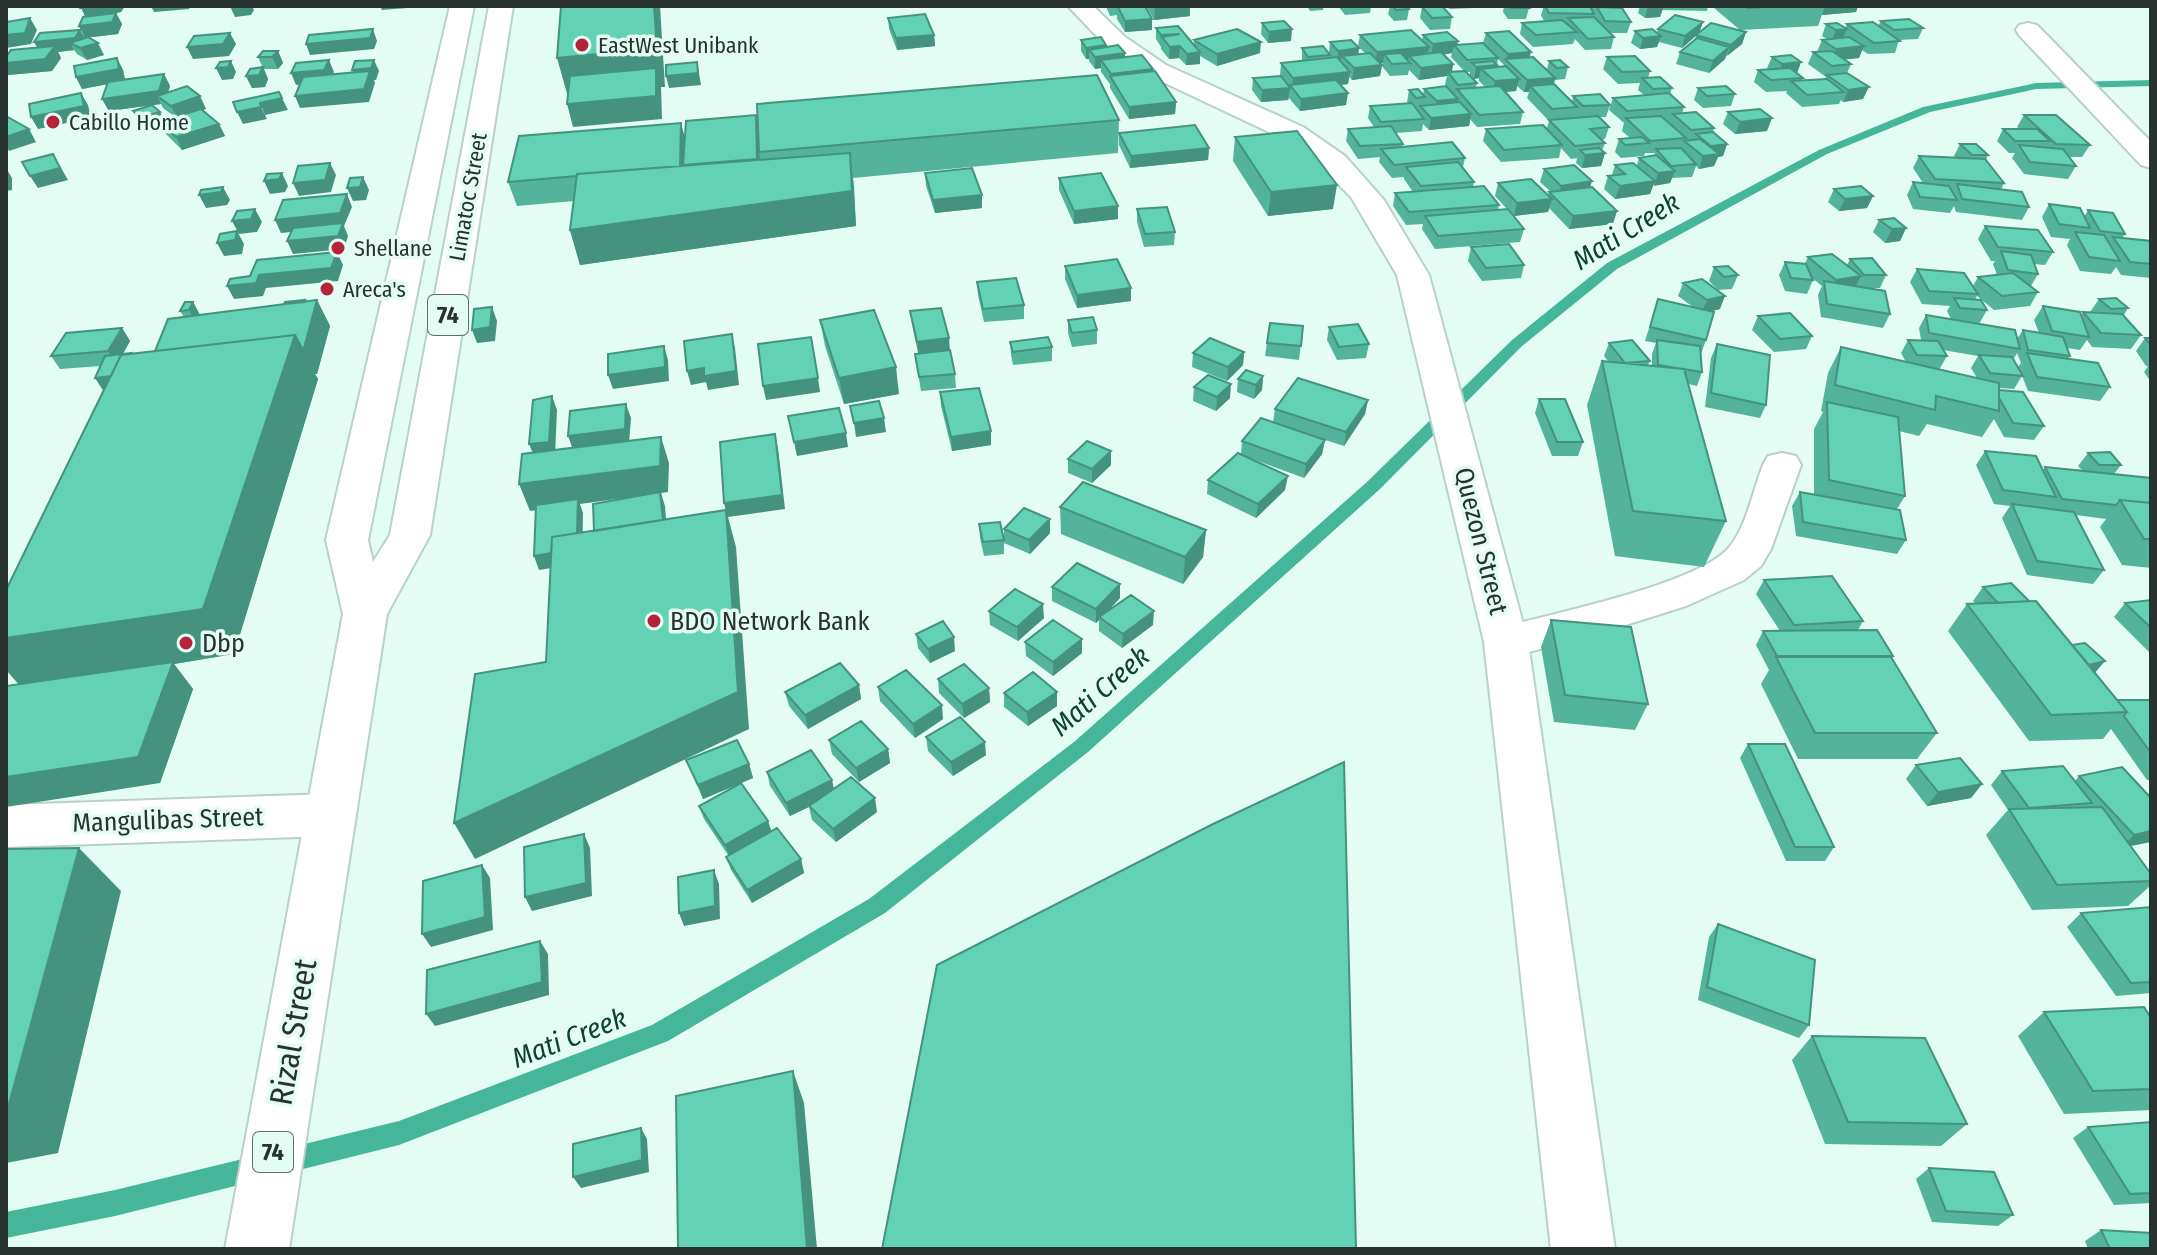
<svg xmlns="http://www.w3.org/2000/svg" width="2157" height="1255" font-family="'Fira Sans Condensed',sans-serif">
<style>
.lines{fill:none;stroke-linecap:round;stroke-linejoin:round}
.stream{fill:#45b69a;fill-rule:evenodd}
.street-casing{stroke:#b8d1c9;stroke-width:4}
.secondary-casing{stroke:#b8d1c9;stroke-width:4}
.primary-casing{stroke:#b8d1c9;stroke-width:4}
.street{fill:#fff;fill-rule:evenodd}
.secondary{fill:#fff;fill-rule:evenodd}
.primary{fill:#fff;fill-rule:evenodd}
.wall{fill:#54b49b;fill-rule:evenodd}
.shaded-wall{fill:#45927e}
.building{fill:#62d1b4;stroke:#45927e;stroke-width:2}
.poi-dot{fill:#b52339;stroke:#e3fdf4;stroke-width:3}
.labels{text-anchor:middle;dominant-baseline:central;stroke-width:7;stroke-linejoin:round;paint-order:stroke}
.far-poi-label{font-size:22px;fill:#28322f;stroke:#e3fdf4;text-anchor:start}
.far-street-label{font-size:22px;fill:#28322f;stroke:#e3fdf4}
.shield{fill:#e3fdf4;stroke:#606f6a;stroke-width:2}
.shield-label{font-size:24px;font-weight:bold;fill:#28322f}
.street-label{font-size:26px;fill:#28322f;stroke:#e3fdf4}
.poi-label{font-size:26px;fill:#28322f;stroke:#e3fdf4;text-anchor:start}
.water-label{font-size:28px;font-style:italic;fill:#0f4135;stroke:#e3fdf4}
.near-street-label{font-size:32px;fill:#28322f;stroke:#e3fdf4}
</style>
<rect width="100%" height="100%" fill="#e3fdf4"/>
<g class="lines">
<path class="stream" d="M 2151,80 L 2151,86 L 2036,89 L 1930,112 L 1827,154 L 1617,269 L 1522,346 L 1380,489 L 1088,752 L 885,913 L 668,1041 L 399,1145 L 115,1216 L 6,1238 L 6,1212 L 115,1190 L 399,1121 L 652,1025 L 869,899 L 1074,742 L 1368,481 L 1512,340 L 1607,263 L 1819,150 L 1923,107 L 2036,83 Z"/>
<g class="street-casing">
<path id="street" d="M 1782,453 L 1796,456 L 1801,465 L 1771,549 L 1761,566 L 1744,580 L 1686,606 L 1597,634 L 1506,658 L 1490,653 L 1484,642 L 1490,631 C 1541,615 1703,585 1731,545 C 1747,524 1753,490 1763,465 L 1768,456 Z
M 330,794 L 348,800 L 355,815 L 348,830 L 330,836 L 6,847 L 6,805 Z"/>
</g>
<g class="secondary-casing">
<path id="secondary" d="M 1068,6 L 1093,6 L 1125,37 L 1166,65 L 1303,127 L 1345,156 L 1384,200 L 1429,275 L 1528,642 L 1615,1249 L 1551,1249 L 1484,642 L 1397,275 L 1351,197 L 1309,155 L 1275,135 L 1148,75 L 1108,48 Z
M 2028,23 L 2037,25 L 2151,142 L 2151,168 L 2141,165 L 2019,35 L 2016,30 L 2019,25 Z"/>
</g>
<g class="primary-casing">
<path id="primary" d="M 450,6 L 474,6 L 368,540 L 373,562 L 390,535 L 489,6 L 513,6 L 430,535 L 387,614 L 289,1249 L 225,1249 L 343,614 L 326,540 Z"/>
</g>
<use href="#street" class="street"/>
<use href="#secondary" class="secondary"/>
<use href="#primary" class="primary"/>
</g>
<path class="wall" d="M 83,6 L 125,6 L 121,12 L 116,13 L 122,24 L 118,34 L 89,37 L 104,55 L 87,60 L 77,54 L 74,50 L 58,52 L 61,58 L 52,71 L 8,75 L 6,72 L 6,57 L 38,48 L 34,42 L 80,30 L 85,38 L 79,26 L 85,17 Z
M 1106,6 L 1145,6 L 1152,19 L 1152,30 L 1125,32 L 1117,19 L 1117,15 L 1110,16 Z
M 1146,6 L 1190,6 L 1190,16 L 1154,20 Z
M 1307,6 L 1323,6 L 1323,10 L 1310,11 Z
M 1338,6 L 1371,6 L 1370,13 L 1345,15 Z
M 1390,6 L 1406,6 L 1409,9 L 1407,20 L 1394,21 L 1388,14 Z
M 1446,6 L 1474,6 L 1473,8 L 1450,9 Z
M 1504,6 L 1527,6 L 1529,8 L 1526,19 L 1508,19 L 1503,12 Z
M 1544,6 L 1614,6 L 1613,8 L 1631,22 L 1627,33 L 1609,33 L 1614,37 L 1611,49 L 1585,50 L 1575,39 L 1573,44 L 1533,47 L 1520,34 L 1522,23 L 1544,21 L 1541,15 Z
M 1640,6 L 1708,6 L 1707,11 L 1662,10 L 1660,17 L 1645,18 L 1638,13 Z
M 1715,6 L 1858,6 L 1856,12 L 1822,15 L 1818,26 L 1740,30 L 1714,8 Z
M 1422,7 L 1452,17 L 1450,29 L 1430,30 L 1420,18 Z
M 888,18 L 934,35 L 935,46 L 897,50 L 889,29 Z
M 1881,21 L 1923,28 L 1918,39 L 1899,40 L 1895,53 L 1868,54 L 1862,50 L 1859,58 L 1845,59 L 1851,64 L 1847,73 L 1863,99 L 1843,102 L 1841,100 L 1839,104 L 1802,107 L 1786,93 L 1787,91 L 1766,92 L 1754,82 L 1758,70 L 1769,69 L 1767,68 L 1772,57 L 1801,62 L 1797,73 L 1803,78 L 1802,80 L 1825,79 L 1826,77 L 1808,64 L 1813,52 L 1817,52 L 1822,40 L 1827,39 L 1822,36 L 1826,24 L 1845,28 L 1847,24 L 1878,26 Z
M 1703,22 L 1699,33 L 1746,32 L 1742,44 L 1726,56 L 1725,59 L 1709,73 L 1676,64 L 1680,52 L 1695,40 L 1696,36 L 1682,48 L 1659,42 L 1657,47 L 1640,49 L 1631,43 L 1635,31 L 1657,32 L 1658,29 Z
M 1262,23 L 1291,41 L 1268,43 L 1261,34 Z
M 1156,28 L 1194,45 L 1194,40 L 1260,53 L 1217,66 L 1200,56 L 1200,64 L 1186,65 L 1179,58 L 1169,59 L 1161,49 L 1161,47 L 1156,39 Z
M 1486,33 L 1529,57 L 1547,69 L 1549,61 L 1568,67 L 1565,79 L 1555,80 L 1554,84 L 1572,102 L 1573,96 L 1610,105 L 1606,117 L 1599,117 L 1609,127 L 1605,139 L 1601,140 L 1605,143 L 1602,151 L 1605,153 L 1601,166 L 1582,168 L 1576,163 L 1577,158 L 1571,159 L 1561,148 L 1559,158 L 1501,162 L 1483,141 L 1486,129 L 1547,128 L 1549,121 L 1527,98 L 1529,92 L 1524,92 L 1517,86 L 1516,91 L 1505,92 L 1523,112 L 1520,124 L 1477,127 L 1470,119 L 1469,126 L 1429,130 L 1423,124 L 1422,131 L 1396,133 L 1403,144 L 1402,147 L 1465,158 L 1463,167 L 1474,182 L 1473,187 L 1499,205 L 1498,210 L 1507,209 L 1495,196 L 1498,183 L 1548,196 L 1549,192 L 1551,192 L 1540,182 L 1544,169 L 1590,187 L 1613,224 L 1569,229 L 1549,208 L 1548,212 L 1514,216 L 1524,229 L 1520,242 L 1435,249 L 1422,229 L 1423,224 L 1406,225 L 1393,206 L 1395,193 L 1413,192 L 1404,179 L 1404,177 L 1392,178 L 1379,162 L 1380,157 L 1358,159 L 1346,141 L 1348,129 L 1374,127 L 1368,118 L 1370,106 L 1408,103 L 1407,102 L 1409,90 L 1423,95 L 1424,89 L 1455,96 L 1445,84 L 1447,76 L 1419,80 L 1409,70 L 1408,75 L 1390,76 L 1382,66 L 1383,63 L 1381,63 L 1382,65 L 1380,76 L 1352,80 L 1349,77 L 1348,84 L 1341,85 L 1346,105 L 1300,111 L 1289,98 L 1288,100 L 1261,102 L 1252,90 L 1253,78 L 1280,76 L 1281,63 L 1302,61 L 1302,48 L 1329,53 L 1330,42 L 1359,54 L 1365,53 L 1358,46 L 1360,35 L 1422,40 L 1423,35 L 1458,45 L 1483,43 ZM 1452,53 L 1451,57 L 1464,71 L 1452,72 L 1453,64 L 1443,55 ZM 1498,59 L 1504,65 L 1504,67 L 1497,67 ZM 1466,72 L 1470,72 L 1470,75 L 1474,79 L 1479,78 L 1479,81 L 1485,87 L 1476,87 L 1477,83 Z
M 1081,40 L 1106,47 L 1125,57 L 1153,69 L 1153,72 L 1176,102 L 1175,114 L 1129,119 L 1110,88 L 1110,84 L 1101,72 L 1101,68 L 1095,69 L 1089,61 L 1089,59 L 1086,59 L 1081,51 Z
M 278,51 L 283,63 L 278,69 L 264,69 L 268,79 L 265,87 L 252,88 L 246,76 L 263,68 L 258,57 Z
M 1607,57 L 1650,71 L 1648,78 L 1672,88 L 1670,94 L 1684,107 L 1682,114 L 1714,128 L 1713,132 L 1727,144 L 1723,156 L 1718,157 L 1714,166 L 1699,169 L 1696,166 L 1692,177 L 1672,178 L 1670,183 L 1653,185 L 1650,194 L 1615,199 L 1604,189 L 1608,176 L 1612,175 L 1615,165 L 1637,165 L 1639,158 L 1654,156 L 1655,153 L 1645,153 L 1644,156 L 1621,158 L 1615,152 L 1619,139 L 1630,138 L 1622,131 L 1624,123 L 1609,110 L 1613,98 L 1644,95 L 1638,90 L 1640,83 L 1618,84 L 1603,69 Z
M 117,58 L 123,70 L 125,79 L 164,74 L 170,86 L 168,92 L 200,96 L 206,109 L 202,110 L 219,124 L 225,136 L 182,150 L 166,134 L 161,126 L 147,130 L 139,123 L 133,111 L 151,105 L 109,111 L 102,99 L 107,84 L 82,89 L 76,77 ZM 161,104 L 163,108 L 175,117 L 164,120 L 152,105 Z
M 1698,88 L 1735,94 L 1731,106 L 1703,108 L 1694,100 Z
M 1728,112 L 1767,131 L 1735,134 L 1723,124 Z
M 2024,115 L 2090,145 L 2082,157 L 2069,157 L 2076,166 L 2068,179 L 2024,174 L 2012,158 L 2015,153 L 2009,153 L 1997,141 L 2003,129 L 2020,129 L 2017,127 Z
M 1119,120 L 1118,153 L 853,178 L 856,226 L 580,265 L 570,230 L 574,201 L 517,206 L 508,182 L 685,137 L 758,127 Z
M 1119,133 L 1209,148 L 1208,160 L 1130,168 L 1119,145 Z
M 1235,137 L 1333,209 L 1268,216 L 1233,161 Z
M 1960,144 L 1988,155 L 1986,160 L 2004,183 L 2001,190 L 2029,207 L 2022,220 L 1956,212 L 1954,206 L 1950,213 L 1913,209 L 1907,195 L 1913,182 L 1923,183 L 1913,168 L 1919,156 L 1955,157 L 1954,156 Z
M 925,173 L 982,195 L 982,208 L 935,213 L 926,186 Z
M 1059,178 L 1118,206 L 1118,219 L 1074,224 L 1059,190 Z
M 1834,189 L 1873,196 L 1867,208 L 1839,211 L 1828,202 Z
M 2049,204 L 2084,217 L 2088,210 L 2125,234 L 2122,238 L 2151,241 L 2151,278 L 2121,275 L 2116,267 L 2111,274 L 2080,271 L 2067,245 L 2070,239 L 2051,237 L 2042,217 Z
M 1137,209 L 1175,232 L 1174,245 L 1144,247 L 1137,222 Z
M 1879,220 L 1906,228 L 1900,241 L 1885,243 L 1873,232 Z
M 1985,226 L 2053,252 L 2045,265 L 2034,264 L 2038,274 L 2031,286 L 2038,292 L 2030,306 L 1994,310 L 1977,296 L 1975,299 L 1987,310 L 1979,324 L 2017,339 L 2023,330 L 2039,333 L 2034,320 L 2043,306 L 2081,316 L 2083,312 L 2090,312 L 2099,299 L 2128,308 L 2124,315 L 2141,335 L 2131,349 L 2092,347 L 2087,340 L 2080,350 L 2067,348 L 2070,356 L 2068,359 L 2110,387 L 2100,401 L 2028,391 L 2022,376 L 2014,389 L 1999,388 L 1999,390 L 2044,426 L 2034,440 L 2004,437 L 1994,419 L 1982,437 L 1927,424 L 1919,436 L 1899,431 L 1905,496 L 1897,509 L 1906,540 L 1897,554 L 1796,536 L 1792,506 L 1800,492 L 1814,495 L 1814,429 L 1823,412 L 1821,411 L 1828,373 L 1841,347 L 1906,362 L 1901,353 L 1908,340 L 1921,340 L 1919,328 L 1926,315 L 1951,319 L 1947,311 L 1950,306 L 1922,304 L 1910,282 L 1917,269 L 1973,286 L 1978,277 L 1997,275 L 1993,264 L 1995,261 L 1991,261 L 1978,239 ZM 1943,350 L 1978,356 L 1971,368 L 1977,378 L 1939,370 L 1947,356 ZM 2017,353 L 2021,363 L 2018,367 L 2020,371 L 2013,360 Z
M 1471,247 L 1524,265 L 1521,278 L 1482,281 L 1468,261 Z
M 1808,257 L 1847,265 L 1850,259 L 1886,275 L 1880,288 L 1868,288 L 1890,314 L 1883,328 L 1821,317 L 1818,295 L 1822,286 L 1812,278 L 1813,280 L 1807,294 L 1785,291 L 1779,275 L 1785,262 L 1805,263 Z
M 1065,266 L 1131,288 L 1131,301 L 1077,308 L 1065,279 Z
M 1714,267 L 1738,275 L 1732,289 L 1718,290 L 1709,281 Z
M 977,282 L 1024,305 L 1024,319 L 984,322 L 978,295 Z
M 1683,283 L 1720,309 L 1711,311 L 1706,340 L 1701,354 L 1702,372 L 1697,386 L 1688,384 L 1726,521 L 1704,567 L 1615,556 L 1587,405 L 1601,362 L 1608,361 L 1604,356 L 1609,343 L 1650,361 L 1648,365 L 1652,366 L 1652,354 L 1656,343 L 1645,341 L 1658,299 L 1693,307 L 1678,296 Z
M 305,300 L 305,301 L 317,300 L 330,326 L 317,374 L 315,374 L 318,379 L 234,654 L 174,664 L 193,689 L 160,783 L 19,684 L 8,587 L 104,391 L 101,366 L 60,369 L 51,356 L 122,328 L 130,341 L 123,354 L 132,354 L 155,351 L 184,317 L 180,311 L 193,302 L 200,315 L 284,304 Z
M 910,311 L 950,352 L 955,374 L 956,388 L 921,391 L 915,354 L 918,353 L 912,324 Z
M 1758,316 L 1812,336 L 1806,349 L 1774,352 L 1752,330 Z
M 820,320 L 899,394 L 844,404 L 825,346 Z
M 1068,320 L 1097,330 L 1097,344 L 1072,347 L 1068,333 Z
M 1270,323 L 1303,326 L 1299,360 L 1265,356 Z
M 1329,327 L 1369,344 L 1366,358 L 1337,360 L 1327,340 Z
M 2145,338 L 2151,338 L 2151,382 L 2144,372 L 2148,366 L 2146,366 L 2136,351 Z
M 1010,342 L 1052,347 L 1052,361 L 1013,365 L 1011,355 Z
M 1717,344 L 1766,405 L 1760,418 L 1705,407 L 1711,358 Z
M 1244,352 L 1243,365 L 1227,381 L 1192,367 L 1193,353 Z
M 1263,376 L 1262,390 L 1254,399 L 1237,392 L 1238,379 Z
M 1194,387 L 1230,398 L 1216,411 L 1193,401 Z
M 940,392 L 991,445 L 952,451 L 941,406 Z
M 1539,399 L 1583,442 L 1578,456 L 1552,456 L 1535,413 Z
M 1368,400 L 1365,414 L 1344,446 L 1319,438 L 1325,440 L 1322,454 L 1304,478 L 1242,455 L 1285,490 L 1256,518 L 1207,494 L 1208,480 L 1241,454 L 1242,441 L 1273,422 L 1275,409 Z
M 1985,451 L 2043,470 L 2045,467 L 2082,470 L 2078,466 L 2088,453 L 2121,465 L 2114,474 L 2151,478 L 2151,568 L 2122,565 L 2100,527 L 2106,519 L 2076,515 L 2104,570 L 2093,584 L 2027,575 L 2002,518 L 2010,506 L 1994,504 L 1976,465 Z
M 1068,459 L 1111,465 L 1092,483 L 1068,473 Z
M 1060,507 L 1206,530 L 1203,557 L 1183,584 L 1061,534 Z
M 1050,519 L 1050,533 L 1030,554 L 1004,543 L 1004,529 Z
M 979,524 L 1004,540 L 1004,554 L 984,556 L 980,538 Z
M 1764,580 L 1863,621 L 1858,630 L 1893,656 L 1892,658 L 1937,733 L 1917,759 L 1798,759 L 1761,684 L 1769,670 L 1756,645 L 1763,631 L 1780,631 L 1756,594 Z
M 1052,587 L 1120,598 L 1108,611 L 1153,625 L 1122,648 L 1099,631 L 1099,620 L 1096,623 L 1052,601 Z
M 1983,587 L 2095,673 L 2117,700 L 2151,700 L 2151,780 L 2147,780 L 2111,729 L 2103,739 L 2029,741 L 1948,631 L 1967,604 L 1976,604 L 1973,601 Z
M 2151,600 L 2151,654 L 2114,617 L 2125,603 Z
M 989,611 L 1044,618 L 1018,641 L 990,625 Z
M 1551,620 L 1648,704 L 1635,730 L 1554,722 L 1541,647 Z
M 916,634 L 955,651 L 930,663 L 918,648 Z
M 1025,642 L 1082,653 L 1053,676 L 1026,656 Z
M 938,679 L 989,688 L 990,702 L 964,718 L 939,693 Z
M 859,685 L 861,699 L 808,729 L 789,706 L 785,692 Z
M 878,687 L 943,719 L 915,738 L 880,701 Z
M 1057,692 L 1057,706 L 1028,726 L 1004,707 L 1004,693 Z
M 926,737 L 986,755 L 953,776 L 928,751 Z
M 829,740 L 888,749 L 890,763 L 859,782 L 832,754 Z
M 1748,744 L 1834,847 L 1825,861 L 1786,861 L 1740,758 Z
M 686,760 L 749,764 L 753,778 L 703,799 Z
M 1916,765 L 1982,784 L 1971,798 L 1927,806 L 1906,779 Z
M 2002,771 L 2075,781 L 2079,776 L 2151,798 L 2131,846 L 2151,873 L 2151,885 L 2128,906 L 2032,910 L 1986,835 L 2008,810 L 1991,785 Z
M 767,772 L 834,789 L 877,812 L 836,842 L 812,820 L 809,807 L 790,816 L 770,786 Z
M 699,806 L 768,821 L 771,831 L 801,859 L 804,873 L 752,903 L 731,870 L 726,857 L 728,855 L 704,819 Z
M 2151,907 L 2151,993 L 2116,996 L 2067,927 L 2081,913 Z
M 1718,924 L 1809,1025 L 1799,1038 L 1698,1000 L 1709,937 Z
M 2044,1012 L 2151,1018 L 2151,1110 L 2064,1114 L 2018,1036 Z
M 1812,1036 L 1967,1124 L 1941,1146 L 1825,1144 L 1792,1060 Z
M 2151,1122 L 2151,1203 L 2114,1205 L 2073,1138 L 2088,1127 Z
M 1929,1168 L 2013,1215 L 1998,1226 L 1932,1222 L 1916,1179 Z
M 2101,1230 L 2151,1249 L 2088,1249 L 2085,1241 Z"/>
<path class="shaded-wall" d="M 95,6 L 125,6 L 121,12 L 116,13 L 122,24 L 118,34 L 85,38 L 79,26 L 112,22 L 116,13 L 106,14 L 105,12 L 100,19 L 87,20 L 81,8 L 94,7 Z
M 151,6 L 190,6 L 189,9 L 154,12 Z
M 230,6 L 252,6 L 254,10 L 251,15 L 235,17 Z
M 380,6 L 408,6 L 407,8 L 382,10 Z
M 654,6 L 660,6 L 665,87 L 661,87 L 662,119 L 573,127 L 567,104 L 568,97 L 557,58 Z
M 1180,6 L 1190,6 L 1190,16 L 1154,20 L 1155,8 Z
M 1664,6 L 1660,17 L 1645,18 L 1648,7 Z
M 1825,6 L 1858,6 L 1856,12 L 1822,15 Z
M 30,18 L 37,30 L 31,44 L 6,48 L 6,35 Z
M 1152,19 L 1152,30 L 1125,32 L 1125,21 Z
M 1703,22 L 1699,33 L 1682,48 L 1685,36 Z
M 373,29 L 377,41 L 374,49 L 310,55 L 306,44 Z
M 1292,29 L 1291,41 L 1268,43 L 1269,32 Z
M 1847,29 L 1842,41 L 1831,42 L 1836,30 Z
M 80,30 L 86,41 L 98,43 L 104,55 L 87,60 L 80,48 L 70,43 L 74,50 L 58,52 L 61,58 L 52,71 L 8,75 L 6,72 L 6,63 L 41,54 L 34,42 Z
M 1746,32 L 1742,44 L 1727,56 L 1731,45 Z
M 230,33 L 236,44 L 229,56 L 193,59 L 187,47 Z
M 934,35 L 935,46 L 897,50 L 896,38 Z
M 1661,36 L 1657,47 L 1640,49 L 1643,38 Z
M 1458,41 L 1457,49 L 1454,45 L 1452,53 L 1431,56 L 1433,44 Z
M 1261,42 L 1260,53 L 1217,66 L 1217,54 Z
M 1106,45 L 1106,55 L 1125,53 L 1125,65 L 1101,60 L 1101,68 L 1095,69 L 1095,57 L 1089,50 L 1089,59 L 1086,59 L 1086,48 Z
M 1180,46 L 1179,58 L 1169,59 L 1170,47 Z
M 1864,46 L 1859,58 L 1831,61 L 1836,49 Z
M 1429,47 L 1427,59 L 1409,56 L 1408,61 L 1384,54 L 1383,63 L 1375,64 L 1377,52 Z
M 1729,47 L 1725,59 L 1709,73 L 1713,61 Z
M 1359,48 L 1358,60 L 1342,56 L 1341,62 L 1337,62 L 1338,51 Z
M 278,51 L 283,63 L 278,69 L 272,57 Z
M 1200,52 L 1200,64 L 1186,65 L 1187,54 Z
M 1531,52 L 1528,64 L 1506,60 L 1508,54 Z
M 117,58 L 123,70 L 125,81 L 82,89 L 76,77 Z
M 329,60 L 334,72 L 329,82 L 296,85 L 291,73 Z
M 374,60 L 379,71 L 376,80 L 374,80 L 375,83 L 369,102 L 300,108 L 295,96 L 357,82 L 352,70 Z
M 231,61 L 236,72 L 233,79 L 222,80 L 216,68 Z
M 697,62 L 701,85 L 669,88 L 666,76 Z
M 1801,62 L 1797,73 L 1777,76 L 1782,64 Z
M 1453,64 L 1451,76 L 1448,72 L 1447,76 L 1419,80 L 1421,68 Z
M 1382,65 L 1380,76 L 1352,80 L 1354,68 Z
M 1497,65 L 1494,77 L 1481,69 L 1479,78 L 1474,79 L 1476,67 Z
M 263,67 L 268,79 L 265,87 L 252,88 L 246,76 Z
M 1153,69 L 1152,81 L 1111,78 L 1111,74 Z
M 1350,72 L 1348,84 L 1294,90 L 1292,88 L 1293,78 Z
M 164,74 L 170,86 L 165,103 L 157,96 L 161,104 L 109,111 L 102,99 Z
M 1555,78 L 1552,90 L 1530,86 L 1529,92 L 1524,92 L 1527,80 Z
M 1519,79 L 1516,91 L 1492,93 L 1495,81 Z
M 1869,87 L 1863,99 L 1843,102 L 1848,90 Z
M 1290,88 L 1288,100 L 1261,102 L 1262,90 Z
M 81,93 L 88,105 L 91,118 L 38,129 L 31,117 Z
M 1348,93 L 1346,105 L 1300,111 L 1301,99 Z
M 200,96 L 206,109 L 177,118 L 171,106 Z
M 282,98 L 288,110 L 265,115 L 260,103 Z
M 1458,99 L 1456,111 L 1434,114 L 1437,101 Z
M 1176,102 L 1175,114 L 1129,119 L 1129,107 Z
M 261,107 L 267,119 L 243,124 L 237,112 Z
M 160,112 L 166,124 L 159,122 L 161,126 L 147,130 L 140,117 Z
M 1471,114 L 1469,126 L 1429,130 L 1431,118 Z
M 756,115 L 760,139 L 759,152 L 762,183 L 757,159 Z
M 1772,118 L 1767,131 L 1735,134 L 1740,122 Z
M 681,123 L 687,146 L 686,176 L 680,167 Z
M 219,124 L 225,136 L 182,150 L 176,137 Z
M 29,129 L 36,142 L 9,151 L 6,146 L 6,137 Z
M 1727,144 L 1723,156 L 1718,157 L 1714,166 L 1699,169 L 1703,156 L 1708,155 L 1711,146 Z
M 1209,148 L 1208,160 L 1130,168 L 1131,156 Z
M 850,153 L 854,187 L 856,226 L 580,265 L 570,230 Z
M 1605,153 L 1601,166 L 1582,168 L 1585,155 Z
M 53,154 L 68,180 L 38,188 L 30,176 Z
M 330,163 L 336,175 L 331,192 L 299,196 L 293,183 Z
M 6,168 L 12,178 L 12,190 L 6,191 Z
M 1675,171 L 1670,183 L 1654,186 L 1658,173 Z
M 282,173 L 288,186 L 285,192 L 270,194 L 264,181 Z
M 363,177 L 369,190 L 366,200 L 353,201 L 347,188 Z
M 1592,181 L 1588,194 L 1558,198 L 1561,186 Z
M 1655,181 L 1650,194 L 1615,199 L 1620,186 Z
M 1337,185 L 1333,209 L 1268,216 L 1271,192 Z
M 223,187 L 230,200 L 227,205 L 206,208 L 199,195 Z
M 347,194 L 352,207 L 344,226 L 348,236 L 344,249 L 293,254 L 287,241 L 341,227 L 281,233 L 275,220 Z
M 982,195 L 982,208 L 935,213 L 933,200 Z
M 1873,196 L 1867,208 L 1839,211 L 1845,199 Z
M 1552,199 L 1548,212 L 1514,216 L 1517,203 Z
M 1118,206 L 1118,219 L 1074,224 L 1074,211 Z
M 255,209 L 262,222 L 257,232 L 239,234 L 232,221 Z
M 1617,211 L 1613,224 L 1569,229 L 1573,216 Z
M 1906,228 L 1900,241 L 1885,243 L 1892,229 Z
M 237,231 L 244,244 L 242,254 L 224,256 L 217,243 Z
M 337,252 L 343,265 L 338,281 L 266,288 L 263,296 L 234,299 L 227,286 L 259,275 Z
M 1861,276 L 1854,289 L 1830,293 L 1836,280 Z
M 1131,288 L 1131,301 L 1077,308 L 1077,295 Z
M 1725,296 L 1720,309 L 1701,314 L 1707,300 Z
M 317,300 L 330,326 L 317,374 L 315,374 L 318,379 L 234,654 L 174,664 L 193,689 L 160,783 L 6,807 L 6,777 L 21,687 L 6,670 L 6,638 L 295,335 Z
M 193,302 L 200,315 L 197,324 L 189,310 Z
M 492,307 L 497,321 L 495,341 L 477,343 L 472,330 Z
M 122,328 L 130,341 L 117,364 L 108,351 Z
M 732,334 L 735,348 L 739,385 L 708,390 L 706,382 L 691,385 L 687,371 Z
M 949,338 L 950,352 L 919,356 L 917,342 Z
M 664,346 L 668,360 L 669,381 L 613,389 L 608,375 Z
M 1244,352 L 1243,365 L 1227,381 L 1228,367 Z
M 131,353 L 139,366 L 104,392 L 95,378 Z
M 896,367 L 899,394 L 844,404 L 839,378 Z
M 1263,376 L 1262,390 L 1254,399 L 1256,385 Z
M 818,378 L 820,392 L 766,400 L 763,386 Z
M 1231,384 L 1230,398 L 1216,411 L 1217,397 Z
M 552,396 L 557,410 L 555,456 L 535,458 L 529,444 Z
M 1368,400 L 1365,414 L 1344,446 L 1346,432 Z
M 626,404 L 631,418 L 629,443 L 573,450 L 568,436 Z
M 884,418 L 886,432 L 856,437 L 854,423 Z
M 991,431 L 991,445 L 952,451 L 951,437 Z
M 846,433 L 848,447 L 797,456 L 794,442 Z
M 775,434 L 778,448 L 785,509 L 728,517 L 736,547 L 749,729 L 475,859 L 454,823 L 726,511 L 724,503 Z
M 661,437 L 669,463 L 668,492 L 661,493 L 665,506 L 668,544 L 599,557 L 660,493 L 580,504 L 583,513 L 582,563 L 539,570 L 534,556 L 578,504 L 530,511 L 519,484 Z
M 1325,440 L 1322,454 L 1304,478 L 1306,464 Z
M 1111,451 L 1111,465 L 1092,483 L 1092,469 Z
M 1288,476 L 1285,490 L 1256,518 L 1258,504 Z
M 1050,519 L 1050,533 L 1030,554 L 1029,540 Z
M 1206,530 L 1203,557 L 1183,584 L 1185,557 Z
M 1120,584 L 1120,598 L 1101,618 L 1099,617 L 1099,620 L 1096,623 L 1096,609 Z
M 1043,604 L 1044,618 L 1018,641 L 1017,627 Z
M 1154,611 L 1153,625 L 1122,648 L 1123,634 Z
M 954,637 L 955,651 L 930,663 L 928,649 Z
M 1082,639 L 1082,653 L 1053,676 L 1053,662 Z
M 2105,661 L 2093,675 L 2084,667 Z
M 859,685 L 861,699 L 808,729 L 805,715 Z
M 989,688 L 990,702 L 964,718 L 962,704 Z
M 1057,692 L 1057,706 L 1028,726 L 1027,712 Z
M 942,705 L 943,719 L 915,738 L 913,724 Z
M 985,742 L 986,755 L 953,776 L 951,762 Z
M 888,749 L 890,763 L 859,782 L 856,768 Z
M 749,764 L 753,778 L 703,799 L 698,785 Z
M 832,780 L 835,794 L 790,816 L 786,803 Z
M 1982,784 L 1971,798 L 1927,806 L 1938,792 Z
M 875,798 L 877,812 L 836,842 L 833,829 Z
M 768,821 L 772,834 L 730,858 L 725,845 Z
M 2151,831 L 2151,842 L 2121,848 L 2134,835 Z
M 584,834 L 590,848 L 592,896 L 532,911 L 525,897 Z
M 79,848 L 121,891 L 58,1153 L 6,1163 L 6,1115 Z
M 801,859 L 804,873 L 752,903 L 747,890 Z
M 482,865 L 490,878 L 493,930 L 431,947 L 422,934 Z
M 714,870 L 719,884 L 720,919 L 684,926 L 679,913 Z
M 540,941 L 548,954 L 549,995 L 435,1026 L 426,1014 Z
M 793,1071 L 804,1103 L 817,1249 L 807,1249 Z
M 641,1128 L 647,1139 L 649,1172 L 581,1188 L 573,1177 Z"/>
<path class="building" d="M 83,6 L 95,6 L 94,7 L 81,8 Z
M 561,6 L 654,6 L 657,48 L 557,58 Z
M 1133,6 L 1145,6 L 1152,19 L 1125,21 L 1118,7 Z
M 1153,6 L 1180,6 L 1155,8 Z
M 1393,6 L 1406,6 L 1409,9 L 1396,10 Z
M 1439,6 L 1442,6 L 1452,17 L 1432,18 L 1422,7 Z
M 1509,6 L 1527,6 L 1529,8 L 1511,8 Z
M 1545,6 L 1590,6 L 1594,14 L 1549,13 Z
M 1745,6 L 1787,6 L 1748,8 Z
M 1597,7 L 1622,8 L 1631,22 L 1605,21 Z
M 116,13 L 112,22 L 79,26 L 83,17 Z
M 925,14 L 934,35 L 896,38 L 888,18 Z
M 1675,15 L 1703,22 L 1685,36 L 1658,29 Z
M 1594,17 L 1614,37 L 1588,39 L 1568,18 Z
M 30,18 L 25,33 L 6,35 L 6,22 Z
M 1909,19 L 1923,28 L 1894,30 L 1881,21 Z
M 1562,20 L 1577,32 L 1536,35 L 1522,23 Z
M 1284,21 L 1292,29 L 1269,32 L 1262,23 Z
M 1873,22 L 1900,41 L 1874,43 L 1847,24 Z
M 1711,23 L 1746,32 L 1731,45 L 1696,35 Z
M 1837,23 L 1847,29 L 1836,30 L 1826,24 Z
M 1178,26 L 1200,52 L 1187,54 L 1180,46 L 1170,47 L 1162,37 L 1180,34 L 1161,35 L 1156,28 Z
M 373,29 L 370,38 L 306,44 L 309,35 Z
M 1237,29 L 1261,42 L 1217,54 L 1194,40 Z
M 1652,29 L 1661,36 L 1643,38 L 1635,31 Z
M 80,30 L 75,38 L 34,42 L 40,33 Z
M 1411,30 L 1429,47 L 1377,52 L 1360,35 Z
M 1509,31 L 1531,52 L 1508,54 L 1486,33 Z
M 1447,32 L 1458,41 L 1433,44 L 1423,35 Z
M 230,33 L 223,44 L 187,47 L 194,36 Z
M 88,37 L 98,43 L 80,48 L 70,43 Z
M 1101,37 L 1106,45 L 1086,48 L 1081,40 Z
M 1849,37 L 1864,46 L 1836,49 L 1822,40 Z
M 1697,38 L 1729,47 L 1713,61 L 1680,52 Z
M 1351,40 L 1359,48 L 1338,51 L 1330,42 Z
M 1483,43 L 1498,58 L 1467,60 L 1454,45 Z
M 1118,45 L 1125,53 L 1095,57 L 1089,50 Z
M 55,46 L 45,59 L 6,63 L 6,57 L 11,50 Z
M 1323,46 L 1330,55 L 1308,57 L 1302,48 Z
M 263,51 L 278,51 L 272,57 L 258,57 Z
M 1832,51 L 1851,64 L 1832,66 L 1813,52 Z
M 1441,52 L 1453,64 L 1421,68 L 1409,56 Z
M 1370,53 L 1382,65 L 1354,68 L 1342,56 Z
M 1401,53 L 1410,63 L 1392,64 L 1384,54 Z
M 1142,55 L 1153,69 L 1111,74 L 1101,60 Z
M 1791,55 L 1801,62 L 1782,64 L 1772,57 Z
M 1635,56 L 1650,71 L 1622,72 L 1607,57 Z
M 1337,57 L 1350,72 L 1293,78 L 1281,63 Z
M 1533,57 L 1555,78 L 1527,80 L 1505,59 Z
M 117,58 L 119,69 L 76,77 L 74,66 Z
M 329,60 L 324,70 L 291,73 L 296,63 Z
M 374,60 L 371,68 L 352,70 L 355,61 Z
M 1560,60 L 1568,67 L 1557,68 L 1549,61 Z
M 231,61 L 228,67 L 216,68 L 220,62 Z
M 1493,61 L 1497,65 L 1476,67 L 1472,63 Z
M 697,62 L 698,73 L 666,76 L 666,65 Z
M 1506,66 L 1519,79 L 1495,81 L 1481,69 Z
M 263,67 L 259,75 L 246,76 L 250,69 Z
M 656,68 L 656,96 L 567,104 L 570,76 Z
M 1790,68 L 1803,78 L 1771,80 L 1758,70 Z
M 370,71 L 364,89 L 295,96 L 303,77 Z
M 1155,71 L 1176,102 L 1129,107 L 1110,76 Z
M 1465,71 L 1477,83 L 1458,85 L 1448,72 Z
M 1847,73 L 1869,87 L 1848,90 L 1827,75 Z
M 164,74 L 159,91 L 102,99 L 108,82 Z
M 1097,75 L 1119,120 L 759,152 L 757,104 Z
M 1281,76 L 1290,88 L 1262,90 L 1253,78 Z
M 1660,77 L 1672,88 L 1653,89 L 1642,78 Z
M 1827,79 L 1844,92 L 1807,95 L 1791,81 Z
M 1336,80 L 1348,93 L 1301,99 L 1290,85 Z
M 1554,84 L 1577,107 L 1552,109 L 1530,86 Z
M 187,86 L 200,96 L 171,106 L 157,96 Z
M 1446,86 L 1458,99 L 1437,101 L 1424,89 Z
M 1500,86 L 1523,112 L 1479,115 L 1457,89 Z
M 1726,86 L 1735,94 L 1707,96 L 1698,88 Z
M 1418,89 L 1425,97 L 1416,98 L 1409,90 Z
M 279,92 L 282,98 L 260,103 L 261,107 L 237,112 L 233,102 Z
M 81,93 L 84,106 L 31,117 L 29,104 Z
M 1669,93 L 1684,107 L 1627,111 L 1613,98 Z
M 1600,94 L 1610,105 L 1583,106 L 1573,96 Z
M 1460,102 L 1471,114 L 1431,118 L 1420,106 Z
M 1412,103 L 1424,119 L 1381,122 L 1370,106 Z
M 152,105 L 160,112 L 140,117 L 133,111 Z
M 201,109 L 219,124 L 176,137 L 159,122 Z
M 1760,109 L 1772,118 L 1740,122 L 1728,112 Z
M 1696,112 L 1714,128 L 1691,130 L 1673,114 Z
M 756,115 L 757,159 L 683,165 L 686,121 Z
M 2024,115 L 2056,115 L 2090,145 L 2056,144 Z
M 6,116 L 29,129 L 6,137 Z
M 1598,116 L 1609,127 L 1590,129 L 1605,143 L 1575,146 L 1549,120 Z
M 1661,116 L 1686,138 L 1650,141 L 1626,118 Z
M 681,123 L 680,166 L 577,174 L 577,176 L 508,182 L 519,136 Z
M 1195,125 L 1209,148 L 1131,156 L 1119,133 Z
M 1543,125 L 1562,145 L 1504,150 L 1486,129 Z
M 1391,126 L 1403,144 L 1360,146 L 1348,129 Z
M 2003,129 L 2037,129 L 2050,141 L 2015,141 Z
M 1297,131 L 1337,185 L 1271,192 L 1235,137 Z
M 1713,132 L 1727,144 L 1711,146 L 1696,134 Z
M 1642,137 L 1649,143 L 1625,145 L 1619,139 Z
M 1700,139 L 1719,154 L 1703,156 L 1684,141 Z
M 1452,142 L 1465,158 L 1394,165 L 1381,149 Z
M 1960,144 L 1976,144 L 1988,155 L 1972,155 Z
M 2019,145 L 2063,149 L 2076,166 L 2030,162 Z
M 1599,148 L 1605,153 L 1585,155 L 1580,150 Z
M 1681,148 L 1696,164 L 1671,166 L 1656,149 Z
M 850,153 L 852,191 L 570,230 L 577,174 Z
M 53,154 L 60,168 L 30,176 L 22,162 Z
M 1656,155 L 1675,171 L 1658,173 L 1639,158 Z
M 1919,156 L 1985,159 L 2004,183 L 1935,179 Z
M 1458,162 L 1474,182 L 1421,186 L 1406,167 Z
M 330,163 L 325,180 L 293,183 L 298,166 Z
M 1633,163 L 1655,181 L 1620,186 L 1608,176 L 1625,174 L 1615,165 Z
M 1574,165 L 1592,181 L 1561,186 L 1544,169 Z
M 972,168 L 982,195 L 933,200 L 925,173 Z
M 282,173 L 279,179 L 264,181 L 267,174 Z
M 1101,173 L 1118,206 L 1074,211 L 1059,178 Z
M 363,177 L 360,187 L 347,188 L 350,178 Z
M 1531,179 L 1552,199 L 1517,203 L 1498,183 Z
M 1913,182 L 1949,186 L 1957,200 L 1920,197 Z
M 1957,184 L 2022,192 L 2029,207 L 1962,199 Z
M 1484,186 L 1499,205 L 1409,212 L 1395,193 Z
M 1861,186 L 1873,196 L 1845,199 L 1834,189 Z
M 223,187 L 221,192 L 199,195 L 201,190 Z
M 1592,187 L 1617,211 L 1573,216 L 1549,192 Z
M 347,194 L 340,213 L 275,220 L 283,200 Z
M 2049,204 L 2080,208 L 2090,228 L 2059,224 Z
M 1167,207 L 1175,232 L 1145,234 L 1137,209 Z
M 255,209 L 251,219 L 232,221 L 237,211 Z
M 1508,209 L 1524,229 L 1438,236 L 1425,216 Z
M 2088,210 L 2113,213 L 2125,234 L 2100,231 Z
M 1894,218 L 1906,228 L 1892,229 L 1879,220 Z
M 343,223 L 338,236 L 287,241 L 293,228 Z
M 1985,226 L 2038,230 L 2053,252 L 1998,247 Z
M 237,231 L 235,240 L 217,243 L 220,234 Z
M 2075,232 L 2104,235 L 2120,261 L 2089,257 Z
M 2113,237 L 2151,241 L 2151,264 L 2130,262 Z
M 1509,244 L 1524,265 L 1486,268 L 1471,247 Z
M 2001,251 L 2031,255 L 2038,274 L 2008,270 Z
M 337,252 L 331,268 L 259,275 L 256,283 L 227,286 L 230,279 L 250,276 L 257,260 Z
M 1832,254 L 1861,276 L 1836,280 L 1808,257 Z
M 1872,258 L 1886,275 L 1864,275 L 1850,259 Z
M 1117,259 L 1131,288 L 1077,295 L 1065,266 Z
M 1785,262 L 1806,264 L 1813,280 L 1791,278 Z
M 1728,266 L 1738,275 L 1724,277 L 1714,267 Z
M 1917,269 L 1964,273 L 1978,294 L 1929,291 Z
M 2013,273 L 2038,292 L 2002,296 L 1978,277 Z
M 1016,278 L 1024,305 L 983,309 L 977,282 Z
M 1702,279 L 1725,296 L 1707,300 L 1683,283 Z
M 1824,281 L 1885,291 L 1890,314 L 1827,304 Z
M 1954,298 L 1981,300 L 1987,310 L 1960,308 Z
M 2116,298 L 2128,308 L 2111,309 L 2099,299 Z
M 1658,299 L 1714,312 L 1706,340 L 1650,327 Z
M 305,300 L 304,302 L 284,304 L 285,302 Z
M 317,300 L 304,348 L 302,348 L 295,335 L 155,351 L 168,319 Z
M 185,302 L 193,302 L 189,310 L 180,311 Z
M 2043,306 L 2080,312 L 2089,337 L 2052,331 Z
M 492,307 L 490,327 L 472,330 L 474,309 Z
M 941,308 L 949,338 L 917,342 L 910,311 Z
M 874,310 L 896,367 L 839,378 L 820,320 Z
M 2083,312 L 2122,314 L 2141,335 L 2101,333 Z
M 1790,313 L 1812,336 L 1780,339 L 1758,316 Z
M 1926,315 L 2015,330 L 2020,349 L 1929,333 Z
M 1093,317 L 1097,330 L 1072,333 L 1068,320 Z
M 1270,323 L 1303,326 L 1301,346 L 1267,343 Z
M 1358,324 L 1369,344 L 1339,347 L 1329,327 Z
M 122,328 L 108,351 L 51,356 L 66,333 Z
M 2023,330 L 2063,337 L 2070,356 L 2028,350 Z
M 732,334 L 736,371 L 704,376 L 704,368 L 687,371 L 684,341 Z
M 295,335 L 203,609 L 6,638 L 6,590 L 121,355 Z
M 811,337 L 818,378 L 763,386 L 758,344 Z
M 1048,337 L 1052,347 L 1013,352 L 1010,342 Z
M 1210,338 L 1244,352 L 1228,367 L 1193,353 Z
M 2145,338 L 2151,338 L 2151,345 Z
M 1632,340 L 1650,361 L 1625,363 L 1609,343 Z
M 1657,340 L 1700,346 L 1702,372 L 1658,365 Z
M 1908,340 L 1938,341 L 1947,356 L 1917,355 Z
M 1717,344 L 1770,355 L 1766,405 L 1711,393 Z
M 664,346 L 665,367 L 608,375 L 608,354 Z
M 1841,347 L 1999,383 L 1999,411 L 1936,396 L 1935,410 L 1835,385 Z
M 950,350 L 955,374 L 919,377 L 915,354 Z
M 131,353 L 130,354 L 121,355 L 111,376 L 95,378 L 105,356 Z
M 2027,353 L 2098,363 L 2110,387 L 2037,377 Z
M 1979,355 L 2012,357 L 2023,376 L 1990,373 Z
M 1602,361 L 1684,369 L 1726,521 L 1633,511 Z
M 1246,370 L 1263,376 L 1256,385 L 1238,379 Z
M 1208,375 L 1231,384 L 1217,397 L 1194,387 Z
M 1298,378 L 1368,400 L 1346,432 L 1275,409 Z
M 979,388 L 991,431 L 951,437 L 940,392 Z
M 1999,390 L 2023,392 L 2044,426 L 2013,423 L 1999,398 Z
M 552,396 L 549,442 L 529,444 L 533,400 Z
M 1539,399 L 1565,399 L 1583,442 L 1557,442 Z
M 879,401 L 884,418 L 854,423 L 850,406 Z
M 1827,402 L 1898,417 L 1905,496 L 1829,480 Z
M 626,404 L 625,429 L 568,436 L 570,411 Z
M 839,408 L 846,433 L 794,442 L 788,416 Z
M 1261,418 L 1325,440 L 1306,464 L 1242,441 Z
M 775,434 L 782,495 L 724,503 L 720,442 Z
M 661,437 L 660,466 L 519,484 L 522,454 Z
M 1087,441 L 1111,451 L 1092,469 L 1068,459 Z
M 1985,451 L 2036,456 L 2056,497 L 2003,490 Z
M 2110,452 L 2121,465 L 2099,465 L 2088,453 Z
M 1238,453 L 1288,476 L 1258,504 L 1208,480 Z
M 2045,467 L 2151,478 L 2151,503 L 2120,500 L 2116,505 L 2062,499 Z
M 1083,482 L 1206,530 L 1185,557 L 1060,507 Z
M 660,492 L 663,520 L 594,531 L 593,504 Z
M 1800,492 L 1900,510 L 1906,540 L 1803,522 Z
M 578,499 L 577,533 L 552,537 L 551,553 L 534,556 L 536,505 Z
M 2120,500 L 2151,503 L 2151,539 L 2144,539 Z
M 2012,504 L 2074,512 L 2104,570 L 2037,561 Z
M 1024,508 L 1050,519 L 1029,540 L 1004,529 Z
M 726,510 L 738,692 L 454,823 L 475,674 L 546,662 L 552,537 Z
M 1000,522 L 1004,540 L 983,542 L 979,524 Z
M 1077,563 L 1120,584 L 1096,609 L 1052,587 Z
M 1832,576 L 1863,621 L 1794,625 L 1764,580 Z
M 2011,583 L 2029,601 L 1998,603 L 1983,587 Z
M 1015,589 L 1043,604 L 1017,627 L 989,611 Z
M 1131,595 L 1154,611 L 1123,634 L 1099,617 Z
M 2151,600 L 2151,628 L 2125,603 Z
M 2036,601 L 2127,712 L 2051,715 L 1967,604 Z
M 1053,620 L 1082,639 L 1053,662 L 1025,642 Z
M 1551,620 L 1631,627 L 1648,704 L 1565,695 Z
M 943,621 L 954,637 L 928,649 L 916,634 Z
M 1877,630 L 1893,656 L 1777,656 L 1763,631 Z
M 2085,643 L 2105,661 L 2089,665 L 2072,645 Z
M 1776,657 L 1891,657 L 1937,733 L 1815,733 Z
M 173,662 L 138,757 L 6,777 L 6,686 Z
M 840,663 L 859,685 L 805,715 L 785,692 Z
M 964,664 L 989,688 L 962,704 L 938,679 Z
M 906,670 L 942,705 L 913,724 L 878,687 Z
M 1033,672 L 1057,692 L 1027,712 L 1004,693 Z
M 2117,700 L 2151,700 L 2151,753 L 2124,716 L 2127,712 Z
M 960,717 L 985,742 L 951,762 L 926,737 Z
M 861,721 L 888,749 L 856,768 L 829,740 Z
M 737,740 L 749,764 L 698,785 L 686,760 Z
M 1748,744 L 1785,744 L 1834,847 L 1795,847 Z
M 811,750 L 832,780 L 786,803 L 767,772 Z
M 1960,758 L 1982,784 L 1938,792 L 1916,765 Z
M 1344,762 L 1356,1249 L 882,1249 L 937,965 L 1211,825 Z
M 2063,766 L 2092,803 L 2029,808 L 2002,771 Z
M 2122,767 L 2151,798 L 2151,831 L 2134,835 L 2079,776 Z
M 851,777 L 875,798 L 833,829 L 809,806 Z
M 741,783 L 768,821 L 725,845 L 699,806 Z
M 2102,807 L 2151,874 L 2151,881 L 2057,885 L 2009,809 Z
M 777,828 L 801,859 L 747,890 L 726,857 Z
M 584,834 L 586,883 L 525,897 L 524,847 Z
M 79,848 L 6,1115 L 6,849 Z
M 482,865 L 485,917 L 422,934 L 423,881 Z
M 714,870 L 715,906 L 679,913 L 678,877 Z
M 2151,907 L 2151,982 L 2131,983 L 2081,913 Z
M 1718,924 L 1815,960 L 1809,1025 L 1707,987 Z
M 540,941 L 542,982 L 426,1014 L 427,970 Z
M 2144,1007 L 2151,1018 L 2151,1089 L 2093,1091 L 2044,1012 Z
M 1812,1036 L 1925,1038 L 1967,1124 L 1848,1122 Z
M 793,1071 L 807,1249 L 678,1249 L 676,1096 Z
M 2151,1122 L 2151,1193 L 2130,1194 L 2088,1127 Z
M 641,1128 L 642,1160 L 573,1177 L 573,1144 Z
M 1929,1168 L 1994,1172 L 2013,1215 L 1946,1211 Z
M 2101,1230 L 2151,1233 L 2151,1249 L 2110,1249 Z"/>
<g class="poi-dot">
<circle cx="582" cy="45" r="8"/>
<circle cx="53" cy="122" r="8"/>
<circle cx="338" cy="248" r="8"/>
<circle cx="327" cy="289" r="8"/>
<circle cx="654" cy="621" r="8"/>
<circle cx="186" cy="643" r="8"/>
</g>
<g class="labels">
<g class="far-poi-label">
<text x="598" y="45">EastWest Unibank</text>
<text x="69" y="122">Cabillo Home</text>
<text x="354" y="248">Shellane</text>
<text x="343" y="289">Areca's</text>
</g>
<g class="far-street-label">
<text transform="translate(468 197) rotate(-80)">Limatoc Street</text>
</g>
<g class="shield">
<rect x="428" y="295" width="40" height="40" rx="6"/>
<rect x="253" y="1132" width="40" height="40" rx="6"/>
</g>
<g class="shield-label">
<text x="448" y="315">74</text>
<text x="273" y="1152">74</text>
</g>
<g class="street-label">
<text transform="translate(1481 541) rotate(76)">Quezon Street</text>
<text transform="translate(168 820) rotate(-2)">Mangulibas Street</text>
</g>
<g class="poi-label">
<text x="670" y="621">BDO Network Bank</text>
<text x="202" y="643">Dbp</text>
</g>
<g class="water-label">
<text transform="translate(1626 231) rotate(-32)">Mati Creek</text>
<text transform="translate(1100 691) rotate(-41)">Mati Creek</text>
<text transform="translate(569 1038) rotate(-21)">Mati Creek</text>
</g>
<g class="near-street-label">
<text transform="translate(293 1032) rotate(-80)">Rizal Street</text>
</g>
</g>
<rect width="2157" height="1255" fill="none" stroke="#28322f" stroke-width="16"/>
</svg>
